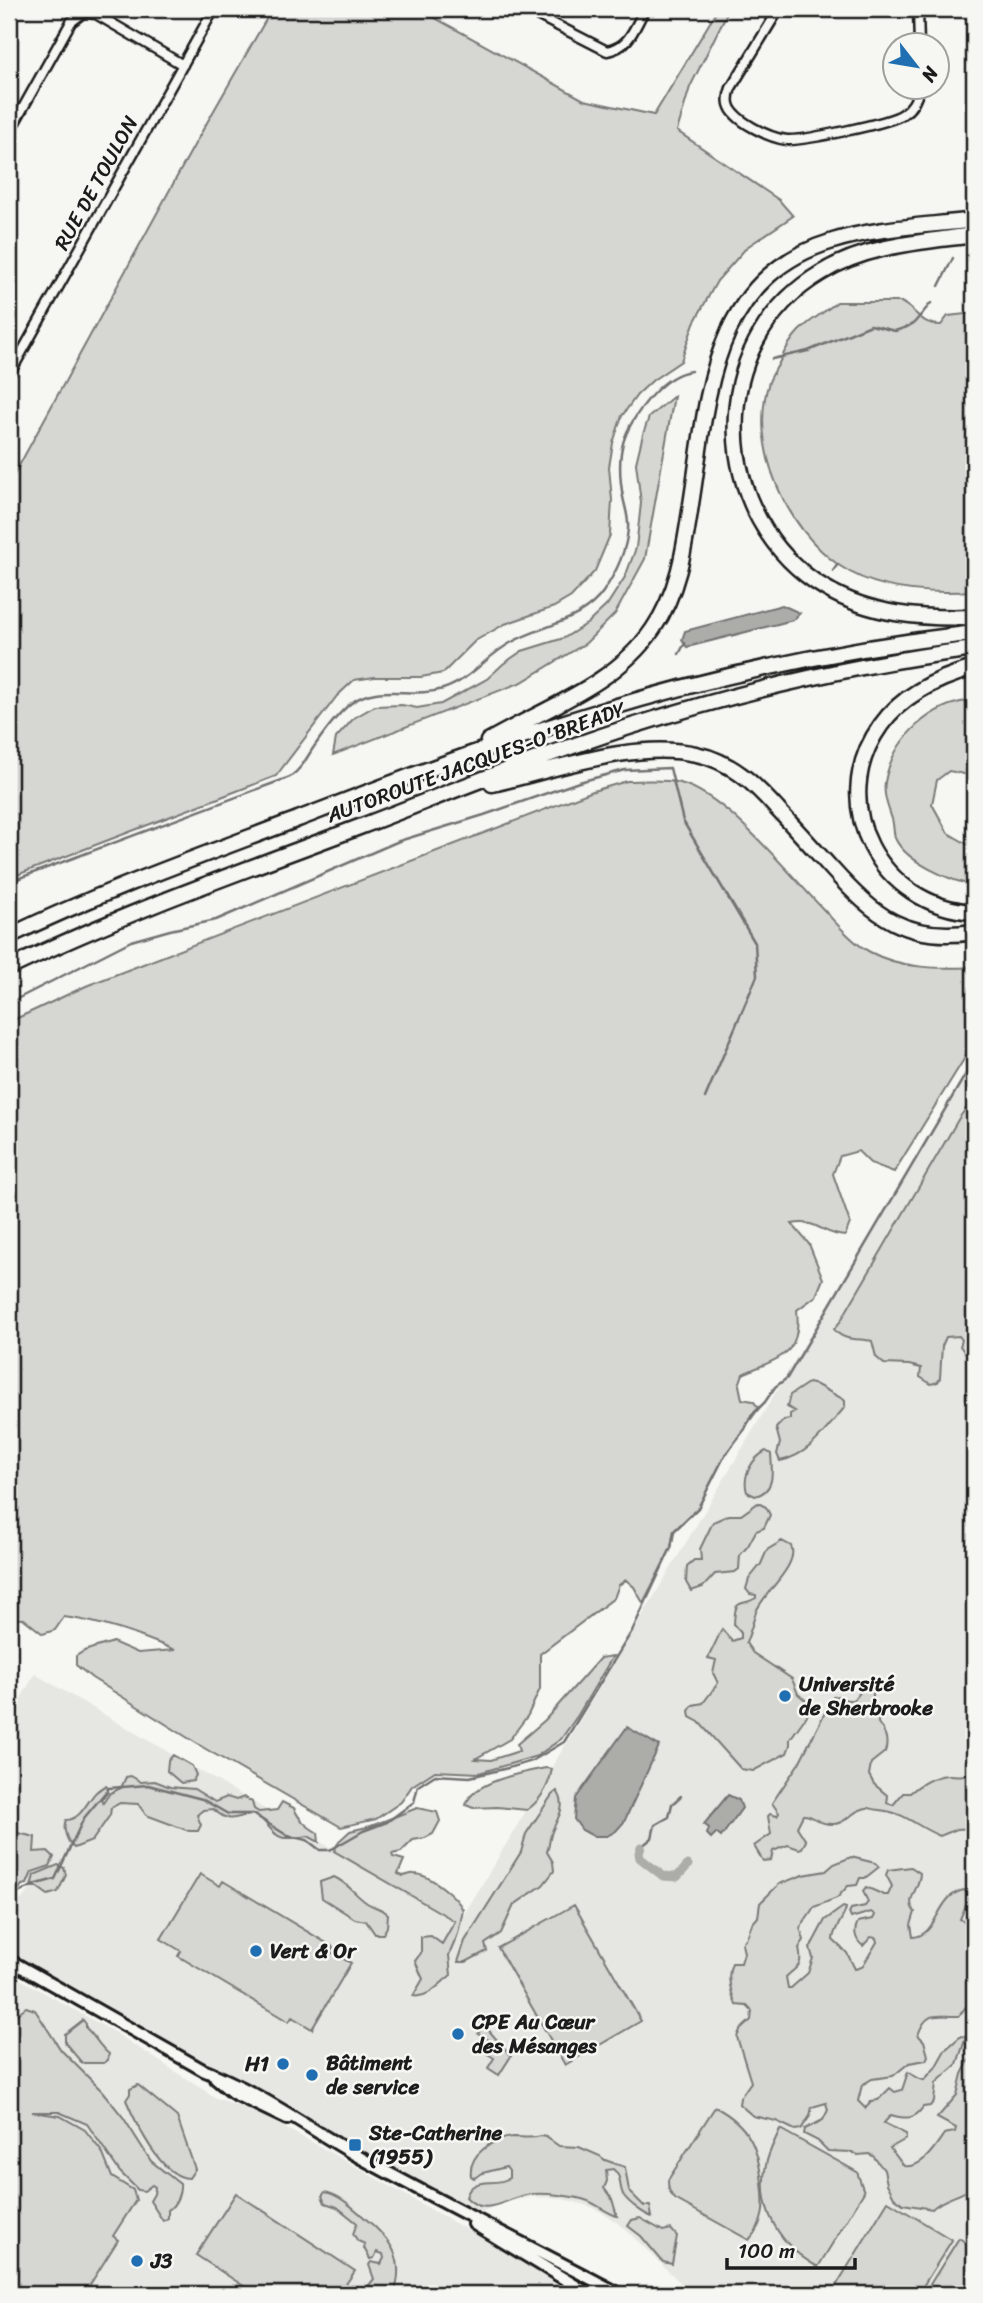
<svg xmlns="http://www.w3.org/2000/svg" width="983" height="2303" font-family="Sriracha,sans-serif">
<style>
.built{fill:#e6e6e2}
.green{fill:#d6d6d2;stroke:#797977;stroke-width:2}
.water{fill:#acaca9;stroke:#727271;stroke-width:2}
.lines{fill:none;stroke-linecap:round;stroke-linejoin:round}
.stream{stroke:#727271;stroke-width:2.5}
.canal{stroke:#acaca9;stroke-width:9}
.minor-casing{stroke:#1c1c1c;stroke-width:13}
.secondary-casing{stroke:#1c1c1c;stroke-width:16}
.motorway-casing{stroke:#1c1c1c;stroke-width:19}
.minor{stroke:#f6f6f2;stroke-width:8}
.secondary{stroke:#f6f6f2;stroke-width:10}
.motorway{stroke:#f6f6f2;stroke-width:14}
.poi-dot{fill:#1f6fb2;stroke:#f6f6f2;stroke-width:2.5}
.labels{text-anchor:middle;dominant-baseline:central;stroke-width:5;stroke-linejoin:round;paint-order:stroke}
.street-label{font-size:21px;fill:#1c1c1c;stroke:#f6f6f2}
.poi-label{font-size:21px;font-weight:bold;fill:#1c1c1c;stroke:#f6f6f2;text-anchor:start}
</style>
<rect width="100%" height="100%" fill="#f6f6f2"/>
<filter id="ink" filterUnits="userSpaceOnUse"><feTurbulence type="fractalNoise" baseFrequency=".0143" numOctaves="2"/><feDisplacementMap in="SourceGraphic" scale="14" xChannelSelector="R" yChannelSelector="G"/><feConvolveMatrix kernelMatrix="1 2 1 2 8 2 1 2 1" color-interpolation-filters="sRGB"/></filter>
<g filter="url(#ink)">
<path class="built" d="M 974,1060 L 974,2294 L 692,2294 L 623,2227 L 603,2213 L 589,2206 L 559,2198 L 531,2197 L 501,2203 L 477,2214 L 344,2142 L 9,1951 L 9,1917 L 16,1905 L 32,1888 L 9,1874 L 9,1719 L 35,1674 L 459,1923 Z
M 9,1973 L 119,2035 L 216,2098 L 249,2109 L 308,2140 L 581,2294 L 9,2294 Z"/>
<path class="green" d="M 272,9 L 419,9 L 584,100 L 654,115 L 718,9 L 729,9 L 690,87 L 677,131 L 779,200 L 793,216 L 747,247 L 717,281 L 694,323 L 681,361 L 653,380 L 637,395 L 622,416 L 613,443 L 609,467 L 612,500 L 610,535 L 595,571 L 571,597 L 554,607 L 505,624 L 475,641 L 443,673 L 421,677 L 375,677 L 354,680 L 337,696 L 276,776 L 9,878 L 9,484 L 197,140 Z
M 837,302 L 901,302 C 918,311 919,324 941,325 L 948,316 L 974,313 L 974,591 C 931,594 877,591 840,566 C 786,529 748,446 769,382 C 771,376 776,369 779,363 C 784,352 790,340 799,331 C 810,320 825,312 837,302 Z
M 674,396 L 645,559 L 615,614 L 586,643 L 522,682 L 333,755 L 336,738 L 354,718 L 375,706 L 402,705 L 417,708 L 441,704 L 487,679 L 503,664 L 522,651 L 564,638 L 588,623 L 607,605 L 625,577 L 636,548 L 641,503 L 636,463 L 643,434 L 649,417 Z
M 974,700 L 974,776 L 949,771 L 937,780 L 932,804 L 948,833 L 974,848 L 974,885 C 952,882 907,862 896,840 C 893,834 894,825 892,819 C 888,807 883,795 885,782 C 893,738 931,703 974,700 Z
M 627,781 C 644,781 663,779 680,783 C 727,795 788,873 823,909 C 835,922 854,944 870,952 C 902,969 939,969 974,967 L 974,1043 L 894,1172 L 870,1163 L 858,1151 L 840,1156 L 833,1174 L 850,1223 L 845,1236 C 821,1234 817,1219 792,1224 L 809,1244 L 823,1279 L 816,1296 L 797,1310 C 802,1356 779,1357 743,1374 L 739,1385 L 742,1399 L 753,1401 L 759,1408 L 725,1455 L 698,1508 L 674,1531 L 671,1548 L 643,1603 L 634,1587 L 626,1580 L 619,1585 L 614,1598 L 540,1654 L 540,1689 L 528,1715 L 510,1739 L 475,1759 L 491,1760 L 519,1751 L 517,1744 L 545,1720 L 600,1658 L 613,1656 L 578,1715 L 561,1739 L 537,1756 L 479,1773 L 435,1771 L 412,1786 L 401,1802 L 376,1819 L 341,1827 L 204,1748 L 92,1678 L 76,1665 L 76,1656 C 88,1647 100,1647 113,1642 L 138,1653 L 175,1650 C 139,1635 103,1622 64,1617 L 55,1630 L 43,1634 L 24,1619 L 9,1618 L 9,1022 L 86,986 L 593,791 Z
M 974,1103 L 974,1346 L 967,1355 L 960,1346 L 962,1340 L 959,1336 L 946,1337 L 942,1346 L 940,1378 L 938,1382 L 931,1384 L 920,1377 L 921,1368 L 909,1365 L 884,1364 L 876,1357 L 872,1341 C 859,1338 843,1342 834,1329 L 840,1322 L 959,1118 L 968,1106 Z
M 808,1383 L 817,1385 L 843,1399 L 845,1401 L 845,1407 C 826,1429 810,1455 780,1461 L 777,1454 L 780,1443 L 776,1428 L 784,1420 L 790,1419 L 790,1414 L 795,1411 L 787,1407 L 790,1395 Z
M 766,1451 L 771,1454 C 772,1471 776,1491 755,1496 L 747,1492 C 742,1476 752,1458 766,1451 Z
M 758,1503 L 766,1507 L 770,1515 L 764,1528 L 756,1531 L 748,1546 L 740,1555 L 739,1569 L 735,1572 L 715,1574 L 703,1587 L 691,1591 L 686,1582 L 687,1566 L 694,1560 L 701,1560 L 700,1549 L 713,1522 L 729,1515 L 741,1515 Z
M 782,1541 L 791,1546 C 800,1565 762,1594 756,1612 C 753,1622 750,1633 746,1643 L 753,1653 L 792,1679 L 798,1694 L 809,1703 L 808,1714 L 790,1739 L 790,1745 L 787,1753 L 753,1771 L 741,1769 L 699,1722 L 690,1717 L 689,1711 L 693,1705 L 703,1703 L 718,1683 L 713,1673 L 716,1660 L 708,1658 L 722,1629 L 732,1641 L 741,1638 L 741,1633 L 734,1625 C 735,1596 739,1608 756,1598 L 756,1595 L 750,1594 L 746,1589 L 749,1579 L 761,1564 L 767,1550 Z
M 867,1680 L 873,1685 L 873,1705 L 879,1714 L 878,1723 C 885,1732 889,1740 885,1752 L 871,1763 L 869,1775 L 874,1784 L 888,1796 L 887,1803 L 893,1805 L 903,1793 L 910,1793 C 919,1785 929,1779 941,1776 C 955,1772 957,1780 974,1771 L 974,1828 L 957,1829 L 940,1836 C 917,1827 905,1812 879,1810 C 873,1810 869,1806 863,1809 C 851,1812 847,1823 834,1824 C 817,1825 814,1814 803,1815 L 797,1827 L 806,1841 L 802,1848 L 799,1849 L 788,1845 L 773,1851 L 771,1860 L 763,1861 L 754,1846 L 771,1834 L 768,1816 L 770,1814 L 777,1816 L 779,1813 L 772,1803 L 799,1763 L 833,1697 L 837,1696 C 857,1707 858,1694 867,1680 Z
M 173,1755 L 192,1766 L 196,1775 L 193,1781 L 181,1783 L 167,1771 L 168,1761 Z
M 546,1768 L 552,1769 C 549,1786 541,1800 527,1810 L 497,1807 L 473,1808 L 466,1805 C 472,1781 525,1772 546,1768 Z
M 131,1776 L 141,1782 L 155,1781 L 170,1787 L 194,1789 L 215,1802 L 227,1797 L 236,1800 L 244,1797 L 252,1802 L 254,1809 L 259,1812 L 277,1810 L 282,1802 L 294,1808 C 299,1820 306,1826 318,1833 L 319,1842 L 308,1836 C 271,1842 281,1836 256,1814 C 236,1814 233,1827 213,1809 L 203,1810 L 197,1815 L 201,1825 L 198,1831 L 189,1831 L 146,1815 L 138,1804 L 120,1803 L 111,1808 L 110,1815 L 92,1841 L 74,1848 C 67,1842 62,1828 66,1820 C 86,1819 88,1791 106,1786 L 108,1788 L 108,1792 L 101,1800 L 103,1803 L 110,1793 L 121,1788 L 126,1777 Z
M 557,1791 C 567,1805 559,1816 553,1829 C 550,1835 549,1845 547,1852 L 553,1862 L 554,1871 L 543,1885 L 514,1905 L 501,1933 L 485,1944 L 487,1951 L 466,1962 L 458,1962 L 465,1941 L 521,1852 L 526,1834 L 552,1795 Z
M 417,1808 L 437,1812 L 440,1821 L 433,1834 L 425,1838 L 413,1840 L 401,1852 L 392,1854 L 393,1857 L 404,1860 L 398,1874 L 403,1876 C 407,1876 411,1873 414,1874 C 429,1874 457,1896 463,1910 L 458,1934 L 449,1955 L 451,1975 C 439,1984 428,1999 413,1996 L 423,1979 L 415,1961 L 421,1953 L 421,1937 L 431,1936 L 442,1944 L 455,1921 L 334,1851 L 339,1841 L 350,1831 L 371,1826 Z
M 9,1824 L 18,1833 L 35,1837 L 34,1852 L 48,1851 L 54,1857 L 50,1866 L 32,1872 L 27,1884 L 22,1885 L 19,1889 L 9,1886 Z
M 851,1857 L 875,1863 L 879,1867 L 865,1878 L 860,1878 L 857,1885 L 848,1886 L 837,1898 L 814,1907 L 800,1928 L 804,1940 L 799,1948 C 803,1968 798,1965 786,1977 L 788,1988 L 791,1988 L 808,1973 L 813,1958 L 810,1948 L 825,1920 L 843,1907 L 846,1908 C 844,1919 833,1929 833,1940 L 847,1953 L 855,1969 L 862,1967 L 877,1942 L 876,1938 L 871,1937 L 863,1946 C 855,1940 853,1931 858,1922 L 873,1919 L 875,1915 L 871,1912 L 851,1918 L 849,1913 L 851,1909 L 865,1906 L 868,1902 L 863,1891 L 866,1887 L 884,1895 L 888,1895 L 892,1886 L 886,1875 L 888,1870 L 911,1867 L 920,1873 C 920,1889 904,1900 915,1912 L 911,1925 L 913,1937 C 939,1935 936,1895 964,1890 L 973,1897 L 972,1904 L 966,1905 L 960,1919 L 967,1923 L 974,1915 L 974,1996 L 959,2016 C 937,2017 927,2009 918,2035 L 924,2041 L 928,2056 L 926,2060 L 909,2063 L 893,2076 L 872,2079 L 862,2085 L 858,2101 L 865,2108 L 871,2101 L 878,2100 L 890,2088 L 895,2092 L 902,2090 L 908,2072 L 917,2078 L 924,2080 L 935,2068 L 945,2050 L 961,2036 L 966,2037 L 957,2064 L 936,2083 L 934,2101 L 930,2106 L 923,2107 C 915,2120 905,2119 891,2115 L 884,2123 L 906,2134 L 906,2139 L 890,2148 L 904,2166 C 922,2169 935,2147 944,2134 L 955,2132 L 956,2128 L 937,2118 L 957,2095 L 962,2074 L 974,2051 L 974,2186 C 961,2197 944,2197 932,2209 L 903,2204 L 894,2197 L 887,2184 L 884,2170 L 873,2156 L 869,2154 L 858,2155 L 852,2152 L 828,2151 L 818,2141 L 804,2134 L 805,2129 L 823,2120 L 828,2110 L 826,2103 L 812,2107 L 810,2116 L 801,2129 L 795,2130 L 776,2121 L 753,2116 L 739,2104 L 740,2098 L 751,2082 L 737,2037 L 740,2030 L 751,2020 L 752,2011 L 747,2006 L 736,2005 C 731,1992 726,1976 732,1963 L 741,1963 L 744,1953 L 742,1944 L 747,1937 L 752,1924 L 758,1917 L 760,1903 L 779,1884 L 803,1875 L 826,1871 L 834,1864 Z
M 58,1865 L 64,1868 L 66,1875 L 58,1892 L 48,1895 L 37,1887 L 31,1887 L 34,1875 Z
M 200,1874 L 220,1886 L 223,1881 L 333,1947 L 331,1952 L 351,1963 L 312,2029 L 292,2017 L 289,2022 L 178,1956 L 181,1951 L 161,1939 Z
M 334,1877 C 348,1883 355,1895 367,1903 C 375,1908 381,1908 388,1914 L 387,1927 L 383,1934 L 375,1934 L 366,1921 L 355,1919 L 322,1898 L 320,1882 Z
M 574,1905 L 641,2021 L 565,2065 L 498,1948 Z
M 26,2007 L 35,2010 L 61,2050 L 102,2091 L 123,2117 L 151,2161 L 180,2184 C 181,2193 176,2205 168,2210 L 168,2218 L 163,2221 L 150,2201 L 154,2194 L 155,2187 L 152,2185 L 144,2191 L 138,2190 L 120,2172 L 87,2124 L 59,2112 L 32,2112 L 60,2116 L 85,2130 L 102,2152 L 112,2177 L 133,2190 L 136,2200 L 113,2236 L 118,2240 L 84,2294 L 9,2294 L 9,2020 Z
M 83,2020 L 86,2024 L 86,2028 C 95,2036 99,2046 109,2054 L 108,2060 L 104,2063 L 82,2063 L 65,2043 L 65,2034 Z
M 479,2023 L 485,2026 L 511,2056 L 499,2075 L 488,2068 L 494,2058 L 486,2053 L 492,2042 L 478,2034 L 480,2030 L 476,2028 Z
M 138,2085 L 177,2117 L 195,2169 L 189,2178 C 161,2178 135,2121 126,2100 L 130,2094 L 130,2089 Z
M 715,2107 C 749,2125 758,2147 762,2183 C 765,2206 765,2222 749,2240 L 675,2199 C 669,2193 668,2188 668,2180 Z
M 780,2129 L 857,2172 L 864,2192 L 818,2267 C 781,2247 756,2209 766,2165 C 768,2153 775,2141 780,2129 Z
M 541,2136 L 546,2137 L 559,2146 L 579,2147 L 600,2156 L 605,2160 L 625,2167 L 629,2191 L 644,2206 L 650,2206 L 652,2217 C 644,2214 630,2204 624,2196 C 618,2187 623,2177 613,2169 L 606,2170 L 607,2181 L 604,2188 L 612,2199 L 617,2216 C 607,2213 598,2205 588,2201 C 575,2196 546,2193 533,2194 C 509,2195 486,2220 466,2197 C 473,2174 495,2188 509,2178 L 509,2171 L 506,2167 L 483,2173 L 474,2178 L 471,2176 C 468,2154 493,2139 513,2137 C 523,2137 531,2139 541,2136 Z
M 325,2192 C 341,2195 354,2209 366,2219 C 391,2240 406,2259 394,2294 L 369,2294 L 369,2285 L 374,2279 L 369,2265 L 371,2262 L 381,2264 L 384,2258 L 383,2254 L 377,2252 L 374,2258 L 370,2259 L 364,2248 L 365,2244 L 358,2241 L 353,2234 L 357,2223 L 337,2207 L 325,2203 L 322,2196 Z
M 236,2193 L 355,2271 L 339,2294 L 256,2294 L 196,2255 Z
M 888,2201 L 952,2240 L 918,2294 L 831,2294 Z
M 640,2218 L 663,2231 L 671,2229 L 677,2236 L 672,2264 L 663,2262 L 641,2236 L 628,2226 L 632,2220 Z
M 959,2238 L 974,2248 L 974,2294 L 924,2294 Z"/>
<path class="water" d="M 782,605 L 800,613 L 793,620 L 687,647 L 682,640 L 685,631 Z
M 627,1727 L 659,1746 L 624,1822 L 616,1831 L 607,1836 L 593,1836 L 582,1830 L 574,1819 L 576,1798 Z
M 728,1795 L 739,1800 L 742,1808 L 721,1837 L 716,1833 L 711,1838 L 707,1834 L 709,1828 L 704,1824 Z"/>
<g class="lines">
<path class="stream" d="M 939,286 L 953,258
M 772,359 L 808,351 L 871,325 L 895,331 L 907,327 L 914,323 L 931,303
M 833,571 L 838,564
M 679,654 L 685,643
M 9,882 L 290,777 C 303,768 307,756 316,744 C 325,731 338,714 350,704 C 377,682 412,699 443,689 C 471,680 487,655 512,642 C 542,625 582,622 603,592 C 616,573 626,552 628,529 C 629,517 625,508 623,497 C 615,452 622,430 652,395 C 662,384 675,373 691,371
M 9,1003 L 131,941 L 170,930 L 216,920 L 399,841 L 484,815 L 579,782 L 625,770 L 670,768 L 683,821 L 755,943 L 757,976 L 705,1098
M 641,1847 L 652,1838 L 655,1825 L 669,1817 L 672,1804 L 681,1796
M 9,1898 L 34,1885 L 55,1879 L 84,1818 L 109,1788 L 148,1785 L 202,1799 L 228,1814 L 253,1814 L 288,1836 L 307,1840 L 320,1850 L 330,1850 L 363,1831 L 387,1822 L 414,1802 L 418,1786 L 435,1775 L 470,1777 L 508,1768 L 532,1761 L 564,1742 L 632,1631 L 671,1548 L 674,1531 L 698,1508 L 725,1455 L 745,1429 L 751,1416 L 765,1402 L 775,1387 L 787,1378 L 974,1060"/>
<path class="canal" d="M 641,1847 L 639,1853 L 640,1858 L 663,1876 L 677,1877 L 688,1865"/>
<g class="minor-casing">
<path id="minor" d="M 525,9 L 607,51 C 630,47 634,28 645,9
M 779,9 L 731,88 C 729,93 728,99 729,104 C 733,121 770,138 787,140 C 802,141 891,123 903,114 C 912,108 917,99 919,88
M 918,9 L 919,46
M 9,133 L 71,22 L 83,13 L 96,14 L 183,65
M 9,375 L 214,9"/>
</g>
<g class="secondary-casing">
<path id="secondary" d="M 9,1960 L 203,2070 C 260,2092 308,2128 361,2158 C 446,2205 533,2248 620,2294
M 216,2079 L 233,2093 L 287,2119
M 474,2224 L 589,2294"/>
</g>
<g class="motorway-casing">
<path id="motorway" d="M 974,235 C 922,242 866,245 821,273 C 703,343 710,519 825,588 C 870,615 923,619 974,617
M 974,668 C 938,678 903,694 881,725 C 824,804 881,907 974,912
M 488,741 C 545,708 615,685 653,629 C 680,590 685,543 692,498 C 708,394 712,277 833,241 C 878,227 928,226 974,220
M 492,784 C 554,770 634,740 696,754 C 731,761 755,784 778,810 C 796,829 814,849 832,869 C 875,917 907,942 974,932
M 9,936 C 103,891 201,856 298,819 C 397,781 495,743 597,712 C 720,674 846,648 974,633
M 9,968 C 123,913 243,871 362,826 C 450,792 539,756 629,727 C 742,691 857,664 974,649"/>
</g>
<use href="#minor" class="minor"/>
<use href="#secondary" class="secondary"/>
<use href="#motorway" class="motorway"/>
</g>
</g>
<g class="poi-dot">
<circle cx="785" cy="1696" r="7"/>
<circle cx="256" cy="1951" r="7"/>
<circle cx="458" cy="2034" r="7"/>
<circle cx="283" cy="2064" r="7"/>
<circle cx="312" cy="2075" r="7"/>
<rect x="348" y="2138" width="14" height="14" rx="3.5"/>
<circle cx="137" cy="2261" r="7"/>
</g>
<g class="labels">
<g class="street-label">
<text transform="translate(96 183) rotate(-61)">RUE DE TOULON</text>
<text transform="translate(476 762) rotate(-20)">AUTOROUTE JACQUES-O'BREADY</text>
</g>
<g class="poi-label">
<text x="799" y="1684">Université<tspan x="799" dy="24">de Sherbrooke</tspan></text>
<text x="270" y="1951">Vert &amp; Or</text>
<text x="472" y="2022">CPE Au Cœur<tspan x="472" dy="24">des Mésanges</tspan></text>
<text x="326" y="2063">Bâtiment<tspan x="326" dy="24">de service</tspan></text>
<text x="269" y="2064" text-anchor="end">H1</text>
<text x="369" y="2133">Ste-Catherine<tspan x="369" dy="24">(1955)</tspan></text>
<text x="151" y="2261">J3</text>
</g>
</g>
<rect width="983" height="2303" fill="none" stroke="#f6f6f2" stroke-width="35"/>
<rect x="18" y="18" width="948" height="2268" fill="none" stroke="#1c1c1c" stroke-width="2.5" filter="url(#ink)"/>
<g transform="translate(916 66) rotate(121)"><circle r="33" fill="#f6f6f2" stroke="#9f9f9c" stroke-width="2"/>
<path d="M0-5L12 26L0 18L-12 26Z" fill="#1f6fb2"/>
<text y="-10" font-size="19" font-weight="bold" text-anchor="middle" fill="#1c1c1c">N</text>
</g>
<path d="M727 2258v10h128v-10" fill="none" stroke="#1c1c1c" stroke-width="3.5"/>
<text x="738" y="2258" font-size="21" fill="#1c1c1c" stroke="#f6f6f2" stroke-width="5" paint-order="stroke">100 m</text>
</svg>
